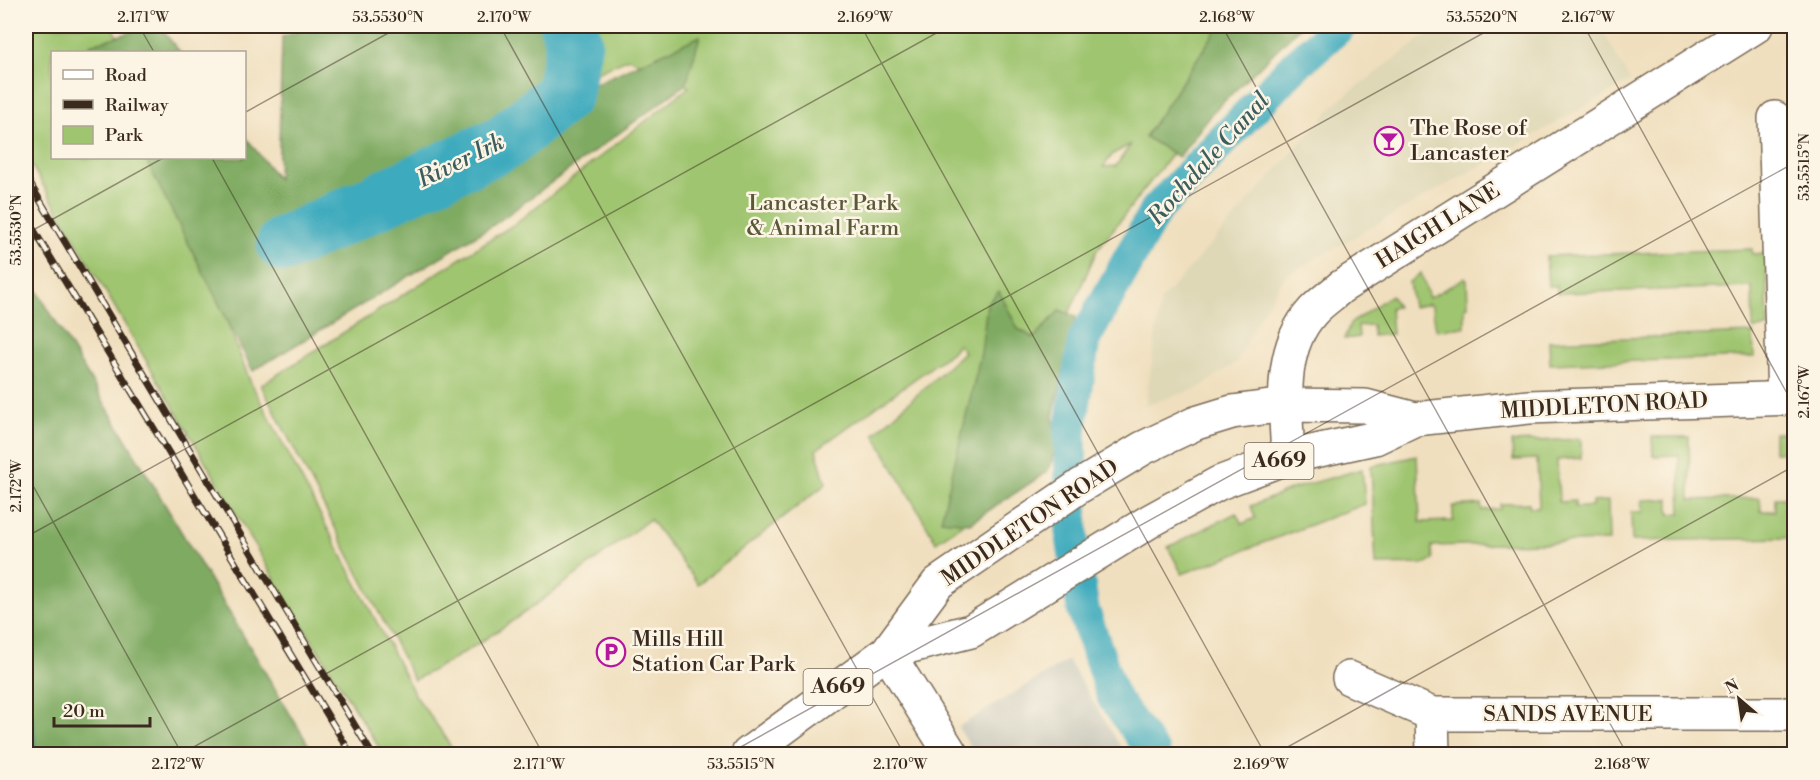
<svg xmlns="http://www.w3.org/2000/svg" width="1820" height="780" font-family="'Libre Bodoni',serif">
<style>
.built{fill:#dfd8b7}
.industrial{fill:#c5c5b8}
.green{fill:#9fc570;stroke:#6d7847;stroke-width:1.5;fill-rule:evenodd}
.forest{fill:#7faa62;stroke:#5d6a40;stroke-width:1.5}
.water{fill:#3eaabd;stroke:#3c6a6e;stroke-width:1.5}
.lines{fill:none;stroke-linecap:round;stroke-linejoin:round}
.canal{stroke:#3eaabd;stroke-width:33}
.river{stroke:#3eaabd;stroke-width:57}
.minor-casing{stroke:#7a6956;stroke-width:36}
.major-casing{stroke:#7a6956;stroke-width:36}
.minor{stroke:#fff;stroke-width:33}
.major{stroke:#fff;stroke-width:33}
.rail-casing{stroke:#3b2a1e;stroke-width:7}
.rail{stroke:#fcf5e5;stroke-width:4.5;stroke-dasharray:14;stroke-linecap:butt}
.ticks{fill:none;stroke:#3b2a1e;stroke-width:1.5;stroke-opacity:0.45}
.labels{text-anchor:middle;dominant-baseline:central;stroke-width:5;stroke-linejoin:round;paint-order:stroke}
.shield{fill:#fcf5e5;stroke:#75675a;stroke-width:1.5}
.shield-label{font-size:21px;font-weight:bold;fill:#3b2a1e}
.poi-label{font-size:22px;fill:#3b2a1e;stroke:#fcf5e5;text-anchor:start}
.park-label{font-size:22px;fill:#595837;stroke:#fcf5e5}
.street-label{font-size:22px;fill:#3b2a1e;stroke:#fcf5e5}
.water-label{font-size:24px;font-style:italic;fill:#3c5d5e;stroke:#fcf5e5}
.neatline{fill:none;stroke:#3b2a1e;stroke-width:2}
.ticks-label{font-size:15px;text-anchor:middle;fill:#3b2a1e}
</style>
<rect width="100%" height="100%" fill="#fcf5e5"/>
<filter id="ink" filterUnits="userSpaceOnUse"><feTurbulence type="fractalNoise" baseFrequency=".0167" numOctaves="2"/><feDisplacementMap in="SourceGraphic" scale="12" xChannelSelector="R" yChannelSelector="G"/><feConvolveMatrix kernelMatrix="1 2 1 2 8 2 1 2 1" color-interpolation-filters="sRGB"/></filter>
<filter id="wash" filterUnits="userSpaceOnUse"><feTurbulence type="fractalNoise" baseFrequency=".008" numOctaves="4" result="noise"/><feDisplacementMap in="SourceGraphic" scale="24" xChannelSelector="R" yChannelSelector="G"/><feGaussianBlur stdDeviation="1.35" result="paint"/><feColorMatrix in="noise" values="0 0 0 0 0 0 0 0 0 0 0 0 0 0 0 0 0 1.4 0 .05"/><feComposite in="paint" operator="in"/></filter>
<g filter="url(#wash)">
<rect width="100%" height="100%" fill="#f0dfbe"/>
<path class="built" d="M 1438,26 L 1600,26 L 1630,81 L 1285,276 L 1256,322 L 1237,362 L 1197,389 L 1145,405 L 1161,300 L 1338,101 Z"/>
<path class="industrial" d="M 1068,660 L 1125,754 L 975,754 L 958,727 Z"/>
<path class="green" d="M 26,26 L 113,26 L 124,52 L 52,52 L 52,158 L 164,158 L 250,381 L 415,695 L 446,738 L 454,754 L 383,754 L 288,602 L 26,156 Z
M 575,26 L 1299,26 L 1200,118 L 1097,250 L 1043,373 L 1020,486 L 936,542 L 874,434 L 964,352 L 958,344 L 952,352 L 816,450 L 826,484 L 698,584 L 650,519 C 573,576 500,637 414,680 L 261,385 L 513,225 L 689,87 L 629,58 L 592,74 ZM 1131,144 L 1116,166 L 1103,167 L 1113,154 Z
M 1752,249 L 1752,254 L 1766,253 L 1768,328 L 1753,329 L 1752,287 L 1557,293 L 1557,286 L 1548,286 L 1546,256 Z
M 1421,273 L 1429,298 L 1465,278 L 1467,280 L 1468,306 L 1465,307 L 1465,327 L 1436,330 L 1432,307 L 1429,304 L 1413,307 L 1409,282 Z
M 1391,295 L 1397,307 L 1390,308 L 1392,334 L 1373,336 L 1372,325 L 1358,326 L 1359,337 L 1344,339 L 1350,324 Z
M 1753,333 L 1754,357 L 1550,364 L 1549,341 Z
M 1774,433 L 1794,433 L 1794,452 L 1774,452 Z
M 1652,437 L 1689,437 L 1690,500 L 1760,498 L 1761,511 L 1775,511 L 1775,498 L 1794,498 L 1794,523 L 1789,524 L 1789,538 L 1632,541 L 1631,512 L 1643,512 L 1642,500 L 1669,499 L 1669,514 L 1681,513 L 1679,455 L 1653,456 Z
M 1581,439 L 1581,458 L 1557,460 L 1559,502 L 1575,501 L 1575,507 L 1592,507 L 1592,502 L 1608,501 L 1609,541 L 1432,546 L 1433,560 L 1424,564 L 1376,565 L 1371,466 L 1417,456 L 1420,522 L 1453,521 L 1453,506 L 1481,504 L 1482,510 L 1500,509 L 1500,504 L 1529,503 L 1530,507 L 1539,507 L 1537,459 L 1513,460 L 1512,442 Z
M 1362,469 L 1365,504 L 1182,574 L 1168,547 L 1236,513 L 1242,524 L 1255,518 L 1251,506 L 1292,489 Z"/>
<path class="forest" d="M 150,26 L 159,26 L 180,52 L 94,52 L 90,45 Z
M 313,26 L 413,26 L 427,34 L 436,26 L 589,26 L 590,86 L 700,36 L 686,84 L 495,224 L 253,371 L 145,158 L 244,158 L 245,136 L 278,179 L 282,37 Z
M 1219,26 L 1301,26 L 1211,114 L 1179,157 L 1145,137 Z
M 26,272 L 314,754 L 26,754 Z
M 999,291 L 1018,329 L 1034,338 L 1060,310 L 1076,317 L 1053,416 L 1057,447 L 1047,472 L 970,523 L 941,520 L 981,353 L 987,304 Z"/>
<path class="water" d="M 26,694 L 34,725 L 35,754 L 26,752 Z"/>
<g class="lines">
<path class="canal" d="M 1154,754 L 1113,697 L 1083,609 L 1072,537 L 1070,432 L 1084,340 L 1156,210 L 1293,67 L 1340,26"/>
<path class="river" d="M 285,244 L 505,142 L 564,94 L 574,42 L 568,26"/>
</g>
</g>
<g filter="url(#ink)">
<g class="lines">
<g class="minor-casing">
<path id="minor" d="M 1775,118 L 1784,398
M 887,652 L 951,754
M 1349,678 L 1432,714 L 1794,714
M 1432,714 L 1433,754"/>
</g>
<g class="major-casing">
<path id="major" d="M 1288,457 C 1286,409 1277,350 1313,311 C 1321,302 1332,295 1341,287 L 1756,26
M 887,652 L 971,631 L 1150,521 L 1219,483 L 1288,457 L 1375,438 L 1415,419
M 748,754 L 887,652 L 938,583 L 1080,486 L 1143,448 L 1196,423 L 1232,412 L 1286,405 L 1365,406 L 1415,419 L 1529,407 L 1794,398"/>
</g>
<use href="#minor" class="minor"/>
<use href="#major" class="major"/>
<g class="rail-casing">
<path id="rail" d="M 26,177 L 372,754
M 26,217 L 351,754"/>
</g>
<use href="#rail" class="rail"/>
</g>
</g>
<path class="ticks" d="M 139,26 L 154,52M 500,26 L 904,754M 861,26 L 1265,754M 1222,26 L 1627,754M 1584,26 L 1794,406M 244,113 L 401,26M 212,158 L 543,754M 26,234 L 163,158M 26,473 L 182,754M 26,537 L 949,26M 181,754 L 1496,26M 728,754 L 1794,163M 1275,754 L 1794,466"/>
<defs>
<g id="bar-ring" transform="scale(1.5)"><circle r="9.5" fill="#fcf5e5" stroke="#b5179e" stroke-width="1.5"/><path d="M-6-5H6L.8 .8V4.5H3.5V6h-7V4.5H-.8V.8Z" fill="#b5179e"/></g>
<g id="parking-ring" transform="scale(1.5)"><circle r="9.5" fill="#fcf5e5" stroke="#b5179e" stroke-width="1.5"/><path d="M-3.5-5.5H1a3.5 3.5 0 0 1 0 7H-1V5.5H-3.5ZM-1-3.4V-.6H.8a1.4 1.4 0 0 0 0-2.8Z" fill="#b5179e"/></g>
</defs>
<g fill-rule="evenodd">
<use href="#bar-ring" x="1389" y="141"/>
<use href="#parking-ring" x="611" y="652"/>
</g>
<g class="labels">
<g class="shield">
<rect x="1244.5" y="443" width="69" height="36" rx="4.5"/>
<rect x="803.5" y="669" width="69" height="36" rx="4.5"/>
</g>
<g class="shield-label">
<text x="1279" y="461">A669</text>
<text x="838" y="687">A669</text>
</g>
<g class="poi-label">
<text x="1410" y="128">The Rose of<tspan x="1410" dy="25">Lancaster</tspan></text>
<text x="632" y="639">Mills Hill<tspan x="632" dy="25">Station Car Park</tspan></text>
</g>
<g class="park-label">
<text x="823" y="203">Lancaster Park<tspan x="823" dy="25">&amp; Animal Farm</tspan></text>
</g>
<g class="street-label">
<text transform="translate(1438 226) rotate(-32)">HAIGH LANE</text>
<text transform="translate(1604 406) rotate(-3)">MIDDLETON ROAD</text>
<text transform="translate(1030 523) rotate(-34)">MIDDLETON ROAD</text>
<text x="1568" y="714">SANDS AVENUE</text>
</g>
<g class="water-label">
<text transform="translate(1209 159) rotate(-48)">Rochdale Canal</text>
<text transform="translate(461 161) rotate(-26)">River Irk</text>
</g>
</g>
<rect width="1820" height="780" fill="none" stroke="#fcf5e5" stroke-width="66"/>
<rect x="51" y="51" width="195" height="108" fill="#fcf5e5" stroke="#afa495" stroke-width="1.5"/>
<rect x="63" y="70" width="30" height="9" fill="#ffffff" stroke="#afa495" stroke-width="1.5"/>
<text x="105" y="81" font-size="18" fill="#3b2a1e">Road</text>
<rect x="63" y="100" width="30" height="9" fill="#3b2a1e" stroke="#afa495" stroke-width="1.5"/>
<text x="105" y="111" font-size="18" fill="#3b2a1e">Railway</text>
<rect x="63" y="126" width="30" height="18" fill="#9fc570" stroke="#afa495" stroke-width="1.5"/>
<text x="105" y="141" font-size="18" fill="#3b2a1e">Park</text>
<g transform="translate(1739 699) rotate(331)" stroke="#fcf5e5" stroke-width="4.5" paint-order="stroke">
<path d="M0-4.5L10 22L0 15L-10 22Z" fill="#3b2a1e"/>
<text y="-9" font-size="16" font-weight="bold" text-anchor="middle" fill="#3b2a1e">N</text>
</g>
<path d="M54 717v9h96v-9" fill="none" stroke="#3b2a1e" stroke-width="3"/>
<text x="63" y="717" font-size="18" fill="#3b2a1e" stroke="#fcf5e5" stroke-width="4.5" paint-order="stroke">20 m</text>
<rect x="33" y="33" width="1754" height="714" class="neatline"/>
<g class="ticks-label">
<text x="143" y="22">2.171°W</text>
<text x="388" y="22">53.5530°N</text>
<text x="504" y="22">2.170°W</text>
<text x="865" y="22">2.169°W</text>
<text x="1227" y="22">2.168°W</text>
<text x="1482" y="22">53.5520°N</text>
<text x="1588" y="22">2.167°W</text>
<text transform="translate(1804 167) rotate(-90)" y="5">53.5515°N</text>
<text transform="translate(16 230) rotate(-90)" y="5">53.5530°N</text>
<text transform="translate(1804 392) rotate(-90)" y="5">2.167°W</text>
<text transform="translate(16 486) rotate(-90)" y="5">2.172°W</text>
<text x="178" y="769">2.172°W</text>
<text x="539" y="769">2.171°W</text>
<text x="741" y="769">53.5515°N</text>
<text x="900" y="769">2.170°W</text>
<text x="1261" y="769">2.169°W</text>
<text x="1622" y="769">2.168°W</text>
</g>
</svg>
